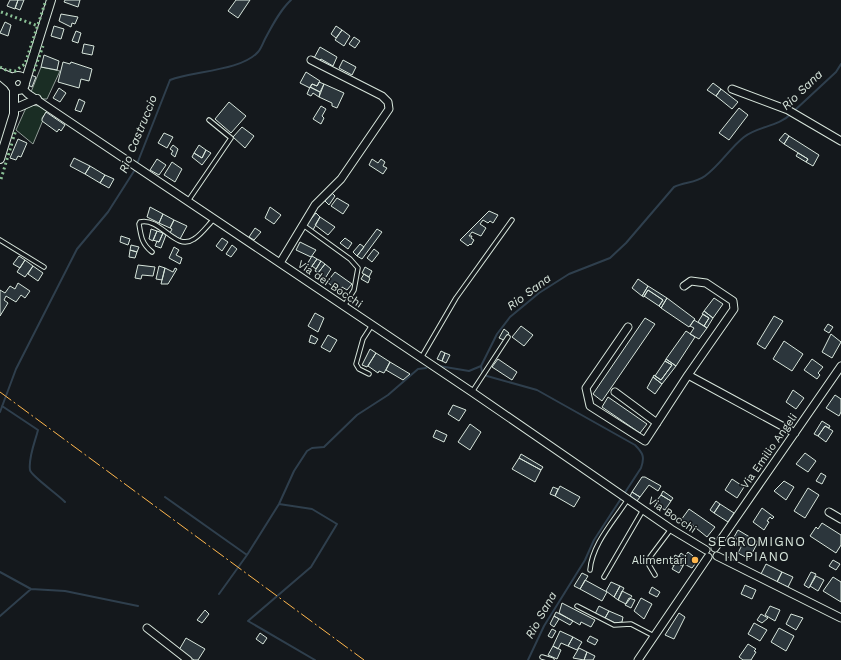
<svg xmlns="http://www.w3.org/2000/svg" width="841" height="660" font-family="'Work Sans',sans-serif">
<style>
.green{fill:#1a2d24;stroke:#939e99}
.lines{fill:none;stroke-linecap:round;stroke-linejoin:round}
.stream{stroke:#2f3f4d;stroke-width:2}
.building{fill:#2c363c;stroke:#d8e6dc}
.service-casing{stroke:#d8e6dc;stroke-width:5.5}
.minor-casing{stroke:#d8e6dc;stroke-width:9}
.tertiary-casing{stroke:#d8e6dc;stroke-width:10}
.service{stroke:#14181c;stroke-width:3.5}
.minor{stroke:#14181c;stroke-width:7}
.tertiary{stroke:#14181c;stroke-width:8}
.hedge{stroke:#8ac095;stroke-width:3;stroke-dasharray:2 3;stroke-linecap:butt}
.power{stroke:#ffb74d;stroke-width:1;stroke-dasharray:14 3 2 3;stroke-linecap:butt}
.poi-dot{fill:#ffb74d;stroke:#14181c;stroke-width:1.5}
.labels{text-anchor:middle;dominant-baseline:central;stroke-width:3;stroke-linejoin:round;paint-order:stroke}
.street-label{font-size:11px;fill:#d8e6dc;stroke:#14181c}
.poi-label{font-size:11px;fill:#d8e6dc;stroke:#14181c;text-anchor:end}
.water-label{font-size:12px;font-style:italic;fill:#d8e6dc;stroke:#14181c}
.quarter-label{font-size:13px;letter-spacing:1px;fill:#d8e6dc;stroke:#14181c}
</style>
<rect width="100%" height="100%" fill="#14181c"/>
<path class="green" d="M 41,67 L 60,71 L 47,99 L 43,99 L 31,92 Z
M 30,105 L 39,106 L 47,111 L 42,118 L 43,120 L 33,144 L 16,130 L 25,110 Z"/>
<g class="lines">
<path class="stream" d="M 794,111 L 836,72 L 841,64
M 137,164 L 170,80 C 193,71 241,71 258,52 C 261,49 263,43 265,39 C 272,26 280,10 291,0
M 439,366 L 469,371 L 481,366
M 2,406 L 38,430 C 35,442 28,458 30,470 C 31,476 59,495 65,502
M 0,412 L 16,369 L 77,249 L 108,212 L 136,168
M 165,497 L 247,555
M 279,504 L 312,509 L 337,524 L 311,567 L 248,621 L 315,660
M 0,572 L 31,589 L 65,591 L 138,606
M 219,594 L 247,555 L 279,504 L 294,471 L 307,451 L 312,448 L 324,447 L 357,415 L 388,395 L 418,369 L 426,368
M 0,616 L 31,589
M 528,660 L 544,626 L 585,560 L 594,540 L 641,468 C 645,457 643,453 635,445 L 537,390 L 487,376 L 482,372 L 481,366 L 497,334 L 510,317 L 539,293 L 569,274 L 610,258 L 626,243 L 674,187 C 684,182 696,183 705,176 C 720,165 730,148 744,137 C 758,126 778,127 791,114"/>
</g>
<path class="building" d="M 10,0 L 18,0 L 15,9 L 7,6 Z
M 18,0 L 24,0 L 20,10 L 15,8 Z
M 65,0 L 80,0 L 78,7 L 64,2 Z
M 236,0 L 250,0 L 238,18 L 228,11 Z
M 61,14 L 78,17 L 75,24 L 72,23 L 71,27 L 59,21 Z
M 5,22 L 11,25 L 8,36 L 0,33 Z
M 54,26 L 64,29 L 61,39 L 51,36 Z
M 336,26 L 342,30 L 336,38 L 331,34 Z
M 342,30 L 350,36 L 344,46 L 335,40 Z
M 76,31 L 81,33 L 78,43 L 72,41 Z
M 354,37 L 360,41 L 355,48 L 349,44 Z
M 84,44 L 94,46 L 92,55 L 82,53 Z
M 320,47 L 337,57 L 333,66 L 321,59 L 319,61 L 314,58 Z
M 44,55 L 59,61 L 57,70 L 41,67 Z
M 343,60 L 356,67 L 352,75 L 339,68 Z
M 63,62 L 70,64 L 71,62 L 92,69 L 89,81 L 81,79 L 79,88 L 58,82 Z
M 306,72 L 320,81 L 317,86 L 312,84 L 310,88 L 300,83 Z
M 31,75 L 36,77 L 32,87 L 28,85 Z
M 319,82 L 324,84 L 320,92 L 310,87 L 312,84 L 317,86 Z
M 713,83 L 721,89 L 716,96 L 707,90 Z
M 324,84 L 344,93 L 337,108 L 332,106 L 332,103 L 319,97 Z
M 310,87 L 320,92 L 319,97 L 313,93 L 311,96 L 307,94 Z
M 59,88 L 66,93 L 60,102 L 53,98 Z
M 721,89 L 738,102 L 732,109 L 716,96 Z
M 79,99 L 85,102 L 81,112 L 75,110 Z
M 229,102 L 246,116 L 231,133 L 215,119 Z
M 321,106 L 326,109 L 322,116 L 324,118 L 321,124 L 313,119 Z
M 739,108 L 748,115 L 729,140 L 719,133 Z
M 46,112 L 65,125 L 61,131 L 59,129 L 57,132 L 42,121 L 42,119 Z
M 242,127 L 254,136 L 245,148 L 233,137 Z
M 164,133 L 173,137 L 167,148 L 158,143 Z
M 785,133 L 789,136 L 784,144 L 779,140 Z
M 789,136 L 819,155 L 813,166 L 806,162 L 808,159 L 784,144 Z
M 18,139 L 27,143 L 21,157 L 18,156 L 16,160 L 10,158 Z
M 173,145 L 178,149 L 175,157 L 171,154 L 173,151 L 170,149 Z
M 199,145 L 206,150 L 202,158 L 194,153 Z
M 206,150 L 211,153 L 202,165 L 192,157 L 194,153 L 202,158 Z
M 798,153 L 808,159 L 806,162 L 796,156 Z
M 74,158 L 90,166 L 85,174 L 70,166 Z
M 157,159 L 166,165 L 159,175 L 150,170 Z
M 372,159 L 378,163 L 381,159 L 385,162 L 383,166 L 387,168 L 383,174 L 369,165 Z
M 172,162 L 182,169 L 175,182 L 164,175 Z
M 90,166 L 105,175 L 100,183 L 85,174 Z
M 105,175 L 114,179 L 109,188 L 100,183 Z
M 332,193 L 335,196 L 329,205 L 325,201 Z
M 337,198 L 349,205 L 343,214 L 331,206 Z
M 150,207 L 163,214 L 159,223 L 147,217 Z
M 270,207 L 281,215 L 274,224 L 265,218 Z
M 489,211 L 498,215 L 493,223 L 490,221 L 488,223 L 483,220 L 480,224 L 486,228 L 481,236 L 472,232 L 469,236 L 472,236 L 471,238 L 474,240 L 471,245 L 470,244 L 468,246 L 460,240 Z
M 316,213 L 320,217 L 313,230 L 306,225 Z
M 163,214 L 174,220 L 170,228 L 159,223 Z
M 320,217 L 335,227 L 328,235 L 315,225 Z
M 174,220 L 187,226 L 180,239 L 170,233 L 172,229 L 170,228 Z
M 255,228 L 261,232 L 254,240 L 249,237 Z
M 151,229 L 157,231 L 153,241 L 149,239 Z
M 377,229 L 382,232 L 362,259 L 357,256 Z
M 157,231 L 163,233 L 159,242 L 153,240 Z
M 163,233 L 166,235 L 161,248 L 155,246 L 157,241 L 159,242 Z
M 121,236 L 130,239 L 128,245 L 120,242 Z
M 222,238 L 228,242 L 222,251 L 216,246 Z
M 345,238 L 352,243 L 348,249 L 340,243 Z
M 300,242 L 316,250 L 311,257 L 296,250 Z
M 360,244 L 364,247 L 357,256 L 353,252 Z
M 131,245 L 139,247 L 137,252 L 130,250 Z
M 232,245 L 237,249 L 231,257 L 226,254 Z
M 174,247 L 179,250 L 176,255 L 182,258 L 180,264 L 169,258 Z
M 374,249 L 379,253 L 372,262 L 367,258 Z
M 130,250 L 137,252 L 135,258 L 129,257 Z
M 19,256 L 25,260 L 20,268 L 13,264 Z
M 312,256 L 317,259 L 310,269 L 306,266 Z
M 317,259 L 321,261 L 316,269 L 312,266 Z
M 25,260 L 33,266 L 25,277 L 17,272 Z
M 321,261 L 325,264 L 318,273 L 315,271 Z
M 325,264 L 331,269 L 324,280 L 320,278 L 321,275 L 318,273 Z
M 138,265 L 155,267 L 153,276 L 142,275 L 141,279 L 135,278 Z
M 33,266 L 43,273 L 38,281 L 28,274 Z
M 159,266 L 165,268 L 162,280 L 156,279 Z
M 365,267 L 372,271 L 369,277 L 362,273 Z
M 165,268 L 173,272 L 175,268 L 177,269 L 168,284 L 161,284 Z
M 335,272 L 352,284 L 347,290 L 342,287 L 340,292 L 327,282 Z
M 364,274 L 370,278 L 368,283 L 361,279 Z
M 638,279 L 648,286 L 642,296 L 632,288 Z
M 18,283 L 30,291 L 25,298 L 21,295 L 16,302 L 6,296 L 4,300 L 8,303 L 0,316 L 0,290 L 5,293 L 10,286 L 15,289 Z
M 648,286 L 667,298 L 661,308 L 659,306 L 663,300 L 648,290 L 644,297 L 642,296 Z
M 648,290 L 663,300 L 659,306 L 644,296 Z
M 667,298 L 695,319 L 689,327 L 661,308 Z
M 714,298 L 723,304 L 713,318 L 704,311 Z
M 704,311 L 713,318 L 707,328 L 704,326 L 709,318 L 702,314 Z
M 315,313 L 324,318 L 318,332 L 308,326 Z
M 703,314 L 709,318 L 704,326 L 698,322 Z
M 774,316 L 783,321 L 765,349 L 757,344 Z
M 645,318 L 655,324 L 602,401 L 593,394 Z
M 694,320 L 707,328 L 699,339 L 690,334 L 694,328 L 690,326 Z
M 828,324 L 833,327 L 829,333 L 824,330 Z
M 521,326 L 533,335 L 524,346 L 512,337 Z
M 504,329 L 509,333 L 504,340 L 499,338 Z
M 686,331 L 695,337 L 676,366 L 666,359 Z
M 831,334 L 841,342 L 832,358 L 822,352 Z
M 311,335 L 318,339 L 315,344 L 309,342 Z
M 328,335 L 337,340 L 330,352 L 321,347 Z
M 784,341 L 803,354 L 792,371 L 773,359 Z
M 370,349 L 376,353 L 367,367 L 362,365 Z
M 441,351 L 445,353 L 442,361 L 437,359 Z
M 376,353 L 390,362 L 384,373 L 379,371 L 378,373 L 368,366 Z
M 445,353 L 450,355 L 446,363 L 442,361 Z
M 498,359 L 517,372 L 512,380 L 492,367 Z
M 666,359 L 676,366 L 662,384 L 653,377 L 654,375 L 661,380 L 672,365 L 665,361 Z
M 812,359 L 823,367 L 818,373 L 820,375 L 817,379 L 804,370 Z
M 665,361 L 672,365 L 661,380 L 655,376 Z
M 390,362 L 410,374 L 403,380 L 386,370 Z
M 653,377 L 662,384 L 655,394 L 647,388 Z
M 793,390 L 804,398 L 796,409 L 786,402 Z
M 835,395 L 841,399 L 841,412 L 839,416 L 826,408 Z
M 608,397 L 647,424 L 640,433 L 602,407 Z
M 453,405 L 466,410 L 459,421 L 448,414 Z
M 822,421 L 830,426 L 829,428 L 825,426 L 818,436 L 814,434 Z
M 470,424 L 481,432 L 470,450 L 458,442 Z
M 825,426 L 833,431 L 826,442 L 818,436 Z
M 436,430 L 447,435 L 444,442 L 433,437 Z
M 805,453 L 816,461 L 808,472 L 796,464 Z
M 521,454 L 543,467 L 541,470 L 519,458 Z
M 519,458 L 541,470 L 535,482 L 512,469 Z
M 821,473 L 826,476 L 822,484 L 816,481 Z
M 642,477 L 645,477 L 661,486 L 658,491 L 649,485 L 640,497 L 632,492 Z
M 732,479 L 744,487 L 737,498 L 725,490 Z
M 784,481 L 794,487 L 786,500 L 774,491 Z
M 560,486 L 580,497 L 574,507 L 555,496 Z
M 553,487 L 558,489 L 555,496 L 550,494 Z
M 808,488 L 819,495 L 805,518 L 794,511 Z
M 663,491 L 673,498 L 671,501 L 661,495 Z
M 632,492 L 640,497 L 637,501 L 630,496 Z
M 661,495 L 671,501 L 665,510 L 654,504 Z
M 716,501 L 720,504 L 714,513 L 710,510 Z
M 720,504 L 734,513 L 728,522 L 714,513 Z
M 762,508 L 774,517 L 772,519 L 770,517 L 767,521 L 769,522 L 764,530 L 753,522 Z
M 689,509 L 715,527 L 707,537 L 691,524 L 685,524 L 681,520 Z
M 822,523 L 841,535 L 841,545 L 836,553 L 810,536 L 816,527 L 818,529 Z
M 738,530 L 758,542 L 749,559 L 738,553 L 741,547 L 736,545 L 738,540 L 734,537 Z
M 688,552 L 698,560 L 692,568 L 684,564 L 683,566 L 680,565 L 684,559 L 679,556 L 681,553 L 685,556 Z
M 675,555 L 679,557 L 674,566 L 671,564 Z
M 679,556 L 684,559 L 680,565 L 683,566 L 679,573 L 672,569 Z
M 833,560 L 840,564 L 836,570 L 829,566 Z
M 766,564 L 782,572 L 777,582 L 761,574 Z
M 782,572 L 793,577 L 788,587 L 777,582 Z
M 811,572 L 816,574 L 809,588 L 804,585 Z
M 582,573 L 588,576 L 580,589 L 574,586 Z
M 816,576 L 824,580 L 818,591 L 810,586 Z
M 833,577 L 841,582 L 841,602 L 823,591 Z
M 585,580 L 607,592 L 602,601 L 580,589 Z
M 611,582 L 620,586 L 614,597 L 606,591 Z
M 745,585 L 756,590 L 752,599 L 741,594 Z
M 620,586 L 624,588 L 618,600 L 614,597 Z
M 652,587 L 660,592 L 657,597 L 649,593 Z
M 622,591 L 632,596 L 626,604 L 618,600 Z
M 629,598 L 635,600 L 631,608 L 625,605 Z
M 641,598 L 652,604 L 644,619 L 634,611 Z
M 562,603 L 595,620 L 591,627 L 581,622 L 580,625 L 559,613 Z
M 599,606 L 609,611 L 605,618 L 595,614 Z
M 770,606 L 780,610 L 775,621 L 765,615 Z
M 205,610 L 209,614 L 202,623 L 197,620 Z
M 609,611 L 623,617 L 622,622 L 615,623 L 605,618 Z
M 556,612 L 573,621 L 570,625 L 554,616 Z
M 679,613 L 685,617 L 674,639 L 665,635 Z
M 761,614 L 768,618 L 762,623 L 757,620 Z
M 791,614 L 803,618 L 796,630 L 786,624 Z
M 554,616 L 559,619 L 554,627 L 550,624 Z
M 754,623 L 767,630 L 760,641 L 748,634 Z
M 779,628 L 794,636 L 786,651 L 771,642 Z
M 552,629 L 556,631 L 552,638 L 548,636 Z
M 560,631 L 573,637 L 568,646 L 561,643 L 558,649 L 553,646 Z
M 260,633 L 267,638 L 263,644 L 256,639 Z
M 590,636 L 598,640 L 595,645 L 587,641 Z
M 573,637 L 582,642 L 577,650 L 568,646 Z
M 186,638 L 205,649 L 198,660 L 194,660 L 179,650 Z
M 748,644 L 756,649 L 754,651 L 756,652 L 751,660 L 743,660 L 739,657 Z
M 553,646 L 561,650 L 557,659 L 548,655 Z
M 579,648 L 587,652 L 584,660 L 573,658 Z
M 587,652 L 595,656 L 593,660 L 584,660 Z"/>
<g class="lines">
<g class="service-casing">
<path id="service" d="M 188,201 L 231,138 L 209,120
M 303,225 L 350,259 L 358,268 L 354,290 L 344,306
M 0,240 L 44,267
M 152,252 C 142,244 141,237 139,224 L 140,222 C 161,217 175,252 194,239 C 201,235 208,225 214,219
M 421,358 L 456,298 L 512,220
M 369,374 L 359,369 L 356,364 L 363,339 L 372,325
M 472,392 L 508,337
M 590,570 C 592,544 614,521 628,499
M 655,575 L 649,565 L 650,557 L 671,529
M 604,577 L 643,510
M 577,606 L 614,625 L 631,624 L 654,636
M 542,657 L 552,660"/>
</g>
<g class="minor-casing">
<path id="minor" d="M 0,72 L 14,78
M 0,76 L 12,86
M 22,88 L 28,94 L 472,392 L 671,529 L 706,550
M 732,89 L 788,110 L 841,141
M 280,263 L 315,205 L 341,179 L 389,109 L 388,102 L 382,96 L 311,60
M 684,286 L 691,281 L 706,283 L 733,301 L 734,309 L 688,375 L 795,433
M 628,327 L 586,388 L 590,406 L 645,441 L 688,375
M 615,392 L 657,423
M 829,512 L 841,519
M 715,548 L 841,366
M 717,556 L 841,618
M 147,628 L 188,660
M 638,660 L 708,557"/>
</g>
<g class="tertiary-casing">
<path id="tertiary" d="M11 83a7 7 0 1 1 14 0a7 7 0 1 1-14 0Z
M 24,86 L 51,0
M 19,107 L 37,99
M 0,159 L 14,114 L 14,89"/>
</g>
<use href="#service" class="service"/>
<use href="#minor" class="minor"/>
<use href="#tertiary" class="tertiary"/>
<path class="hedge" d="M 1,12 L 38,26
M 0,67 L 6,70 L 15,71 L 25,64 L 46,0
M 34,71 L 43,46
M 13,139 L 16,130
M 1,179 L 12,143"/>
<path class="power" d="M 0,392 L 364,660"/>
</g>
<circle class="poi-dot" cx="695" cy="560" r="4"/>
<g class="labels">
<g class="street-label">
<text transform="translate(330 284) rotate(34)">Via dei Bocchi</text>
<text transform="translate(769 451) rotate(-55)">Via Emilio Angeli</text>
<text transform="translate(672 515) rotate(34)">Via Bocchi</text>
</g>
<g class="poi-label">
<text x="687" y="560">Alimentari</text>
</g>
<g class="water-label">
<text transform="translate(802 90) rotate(-44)">Rio Sana</text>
<text transform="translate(138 134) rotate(-68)">Rio Castruccio</text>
<text transform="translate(529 292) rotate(-37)">Rio Sana</text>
<text transform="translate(541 615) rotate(-61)">Rio Sana</text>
</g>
<g class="quarter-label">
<text x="757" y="541">SEGROMIGNO<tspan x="757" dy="15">IN PIANO</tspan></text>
</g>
</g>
</svg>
